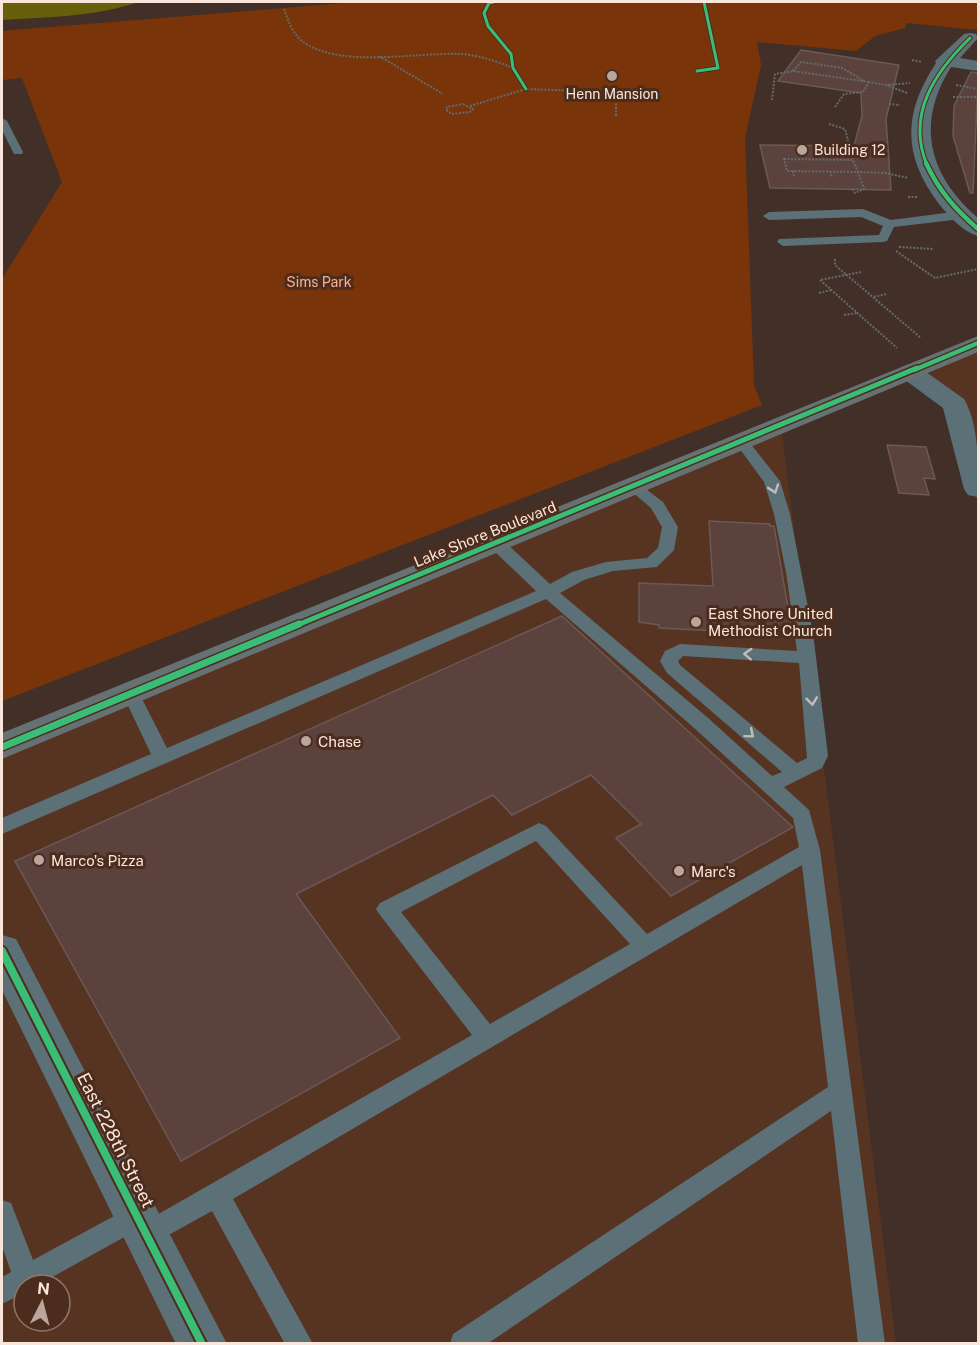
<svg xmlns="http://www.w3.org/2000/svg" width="980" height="1345" font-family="'Public Sans',sans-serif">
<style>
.built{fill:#573322;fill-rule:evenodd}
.green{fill:#793509}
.water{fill:#66600a}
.building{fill:#5c423d;stroke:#6a5955;stroke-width:1.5}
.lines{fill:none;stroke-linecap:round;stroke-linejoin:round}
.path{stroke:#636b6c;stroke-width:2;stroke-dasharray:2 1.5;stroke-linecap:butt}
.service{fill:#5c7077;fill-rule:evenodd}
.minor{fill:#5c7077;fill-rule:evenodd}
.tertiary{fill:#5c7077;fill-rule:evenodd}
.primary{fill:#667174;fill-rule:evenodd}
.cycleway-far4-casing{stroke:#4c2d1d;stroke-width:5}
.cycleway-far3-casing{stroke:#4c2d1d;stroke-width:7}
.cycleway-far2-casing{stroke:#4c2d1d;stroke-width:8}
.cycleway-far1-casing{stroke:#4c2d1d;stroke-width:10}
.cycleway-casing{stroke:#4c2d1d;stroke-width:12}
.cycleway-far4{stroke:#3abd76;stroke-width:3}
.cycleway-far3{stroke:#3abd76;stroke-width:4.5}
.cycleway-far2{stroke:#3abd76;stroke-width:5}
.cycleway-far1{stroke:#3abd76;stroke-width:7}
.cycleway{stroke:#3abd76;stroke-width:8}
.oneway{stroke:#c3bcb8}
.poi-dot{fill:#baa69c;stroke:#4c2d1d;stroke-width:2}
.labels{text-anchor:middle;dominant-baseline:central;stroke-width:6;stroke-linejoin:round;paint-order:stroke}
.far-poi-label{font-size:14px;fill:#fae5db;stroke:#4c2d1d}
.far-park-label{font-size:14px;fill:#f8b190;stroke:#4c2d1d}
.street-label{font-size:15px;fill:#fae5db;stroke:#4c2d1d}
.poi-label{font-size:15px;fill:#fae5db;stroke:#4c2d1d;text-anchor:start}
.near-street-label{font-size:18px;fill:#fae5db;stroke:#4c2d1d}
</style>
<rect width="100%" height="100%" fill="#423028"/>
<path class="built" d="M 978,343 L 978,489 L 955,405 L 910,372 Z
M 781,425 L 896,1343 L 2,1344 L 2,747 ZM 24,1285 L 60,1285 L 60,1321 L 24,1321 Z"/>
<path class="green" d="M 357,2 L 978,2 L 978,30 L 907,23 L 905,28 L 875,36 L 856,51 L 757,42 L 761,65 L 745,138 L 754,385 L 762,405 L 2,701 L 2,279 L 62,182 L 22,78 L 2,80 L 2,31 Z"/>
<path class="water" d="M 2,2 L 138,2 C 95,17 47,17 2,20 Z"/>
<path class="building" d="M 801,50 L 899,65 L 886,119 L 891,190 L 770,188 L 760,145 L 854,146 L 862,116 L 861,93 L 778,81 Z
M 971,72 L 978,73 L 978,80 L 973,193 L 970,193 L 953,136 L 954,106 Z
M 887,445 L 926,447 L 935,479 L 924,478 L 929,495 L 899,493 Z
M 709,521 L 770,524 L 770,526 L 774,526 L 792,631 L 716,627 L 717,631 L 659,628 L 659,625 L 639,622 L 639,583 L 713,586 Z
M 562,616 L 793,827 L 671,896 L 616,838 L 641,824 L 591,775 L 512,815 L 493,795 L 296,894 L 400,1038 L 181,1161 L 15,861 Z"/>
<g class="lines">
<path class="path" d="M 284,9 C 288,20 292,33 302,41 C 339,69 415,52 460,54 C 478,55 496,61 513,68
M 379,56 L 443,94
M 912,60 L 922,62
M 864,81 L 842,68 L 801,62 L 793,71 L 869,82
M 956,85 L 978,89
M 616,93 L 616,116
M 907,93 L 886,85 L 910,83
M 953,97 L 978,97
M 772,100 L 775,74 L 793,71
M 463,104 L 473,109 L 470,112 L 452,114 L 446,110 L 447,107 Z
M 889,104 L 900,105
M 470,106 L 526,89 L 661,94
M 835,107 L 844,94 L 863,92 L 869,82 L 886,85
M 829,124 L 845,129 L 853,160
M 784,159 L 853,160 L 858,172 L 787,171 Z
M 793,171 L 794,177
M 830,171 L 832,178
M 852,189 L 855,193 L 864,189 L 858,172 L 886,173 L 908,178
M 908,197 L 917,197
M 899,247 L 934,249
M 896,251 L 935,278 L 978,269
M 835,259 L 835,265 L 921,338
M 861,272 L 820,280 L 897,348
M 819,293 L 831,290
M 874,297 L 886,294
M 844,315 L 857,313"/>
<path class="service" d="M 2,118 L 7,121 L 23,152 L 22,154 L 14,154 L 2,130 Z
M 863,209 L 891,220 L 961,211 L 967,215 L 961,219 L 894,227 L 887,241 L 883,242 L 783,246 L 777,242 L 779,239 L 879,235 L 883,226 L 861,217 L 769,220 L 763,216 L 769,212 Z
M 741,437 L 746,438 L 780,481 L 790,514 L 813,633 L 828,756 L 822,768 L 784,787 L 809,810 L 820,850 L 885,1344 L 858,1344 L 831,1111 L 487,1344 L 450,1344 L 453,1334 L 828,1087 L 802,865 L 233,1199 L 313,1344 L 285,1344 L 212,1211 L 147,1247 L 138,1244 L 134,1235 L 137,1230 L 38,1285 L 24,1285 L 24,1293 L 2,1304 L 2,1277 L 11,1272 L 2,1246 L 2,1200 L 11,1203 L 33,1260 L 138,1203 L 147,1206 L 151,1215 L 148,1220 L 472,1035 L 380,915 L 376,909 L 380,903 L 539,823 L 546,826 L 647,934 L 799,847 L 793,818 L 693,727 L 546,599 L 2,834 L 2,818 L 151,754 L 122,693 L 125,689 L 131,687 L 137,689 L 167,748 L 536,591 L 490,547 L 488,543 L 490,539 L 502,539 L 550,584 L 572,572 L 606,562 L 647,558 L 658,548 L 662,527 L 651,508 L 625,486 L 633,481 L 638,483 L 663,502 L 678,527 L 674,550 L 657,567 L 613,571 L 584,580 L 560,593 L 707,717 L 772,776 L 782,772 L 667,673 L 660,661 L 665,651 L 680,644 L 797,651 L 786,572 L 774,514 L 764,482 L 734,441 ZM 683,656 L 799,663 L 807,758 L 797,763 L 680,665 L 678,661 ZM 536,841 L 630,944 L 490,1024 L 401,912 Z"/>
<path class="minor" d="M 970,33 L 976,34 L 978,38 L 960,58 L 978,61 L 978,71 L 951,67 C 915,124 929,176 978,218 L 978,236 C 963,232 949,216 939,204 C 902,155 903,113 936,63 L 935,61 L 964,34 Z
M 910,364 L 919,367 L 964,399 C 980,427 978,466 978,497 L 968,495 L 964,489 L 943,408 L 901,377 L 897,372 L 901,367 Z"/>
<path class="tertiary" d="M 2,935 L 16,939 L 227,1344 L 176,1344 L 2,990 Z"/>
<path class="primary" d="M 978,336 L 978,352 L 2,759 L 2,733 Z"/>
<g class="cycleway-far4-casing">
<path id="cycleway-far4" d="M 494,2 L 489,3 L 484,13 L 488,26 L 511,54 L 513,68 L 526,89
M 697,71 L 718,68 L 704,2
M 927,165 C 906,114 935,72 970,38"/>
</g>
<g class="cycleway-far3-casing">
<path id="cycleway-far3" d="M 926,163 C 939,191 955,209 978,229
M 914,370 L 978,343"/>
</g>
<g class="cycleway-far2-casing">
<path id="cycleway-far2" d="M 295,626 L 917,368"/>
</g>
<g class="cycleway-far1-casing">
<path id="cycleway-far1" d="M 2,747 L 299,624"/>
</g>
<g class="cycleway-casing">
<path id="cycleway" d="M 2,951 L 202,1344"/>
</g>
<use href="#cycleway-far4" class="cycleway-far4"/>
<use href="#cycleway-far3" class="cycleway-far3"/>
<use href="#cycleway-far2" class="cycleway-far2"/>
<use href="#cycleway-far1" class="cycleway-far1"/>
<use href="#cycleway" class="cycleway"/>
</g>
<defs><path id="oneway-chevron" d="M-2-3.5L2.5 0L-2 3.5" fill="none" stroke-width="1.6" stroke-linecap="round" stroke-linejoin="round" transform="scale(1.5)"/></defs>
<g class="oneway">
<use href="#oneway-chevron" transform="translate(774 489) rotate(71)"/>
<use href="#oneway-chevron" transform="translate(748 654) rotate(-177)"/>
<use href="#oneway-chevron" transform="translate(812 701) rotate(83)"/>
<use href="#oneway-chevron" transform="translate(750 734) rotate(40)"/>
</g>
<g class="poi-dot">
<circle cx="612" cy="76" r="6"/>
<circle cx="802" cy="150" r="6"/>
<circle cx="696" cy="622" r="6"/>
<circle cx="306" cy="741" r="6"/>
<circle cx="39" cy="860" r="6"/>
<circle cx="679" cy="871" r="6"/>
</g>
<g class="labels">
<g class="far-poi-label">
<text x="612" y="94">Henn Mansion</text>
<text x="814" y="150" text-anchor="start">Building 12</text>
</g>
<g class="far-park-label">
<text x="319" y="282">Sims Park</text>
</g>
<g class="street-label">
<text transform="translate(485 534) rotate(-22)">Lake Shore Boulevard</text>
</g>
<g class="poi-label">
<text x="708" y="613">East Shore United<tspan x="708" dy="17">Methodist Church</tspan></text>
<text x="318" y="741">Chase</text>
<text x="51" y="860">Marco's Pizza</text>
<text x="691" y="871">Marc's</text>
</g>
<g class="near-street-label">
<text transform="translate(116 1140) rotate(63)">East 228th Street</text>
</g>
</g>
<rect width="980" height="1345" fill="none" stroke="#fae5db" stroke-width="6"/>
<g transform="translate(42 1303) rotate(6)"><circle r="28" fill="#4c2d1d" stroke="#927769" stroke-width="1.5"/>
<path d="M0-4.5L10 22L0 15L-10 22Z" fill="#baa69c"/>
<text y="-9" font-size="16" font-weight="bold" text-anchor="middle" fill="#fae5db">N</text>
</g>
</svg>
